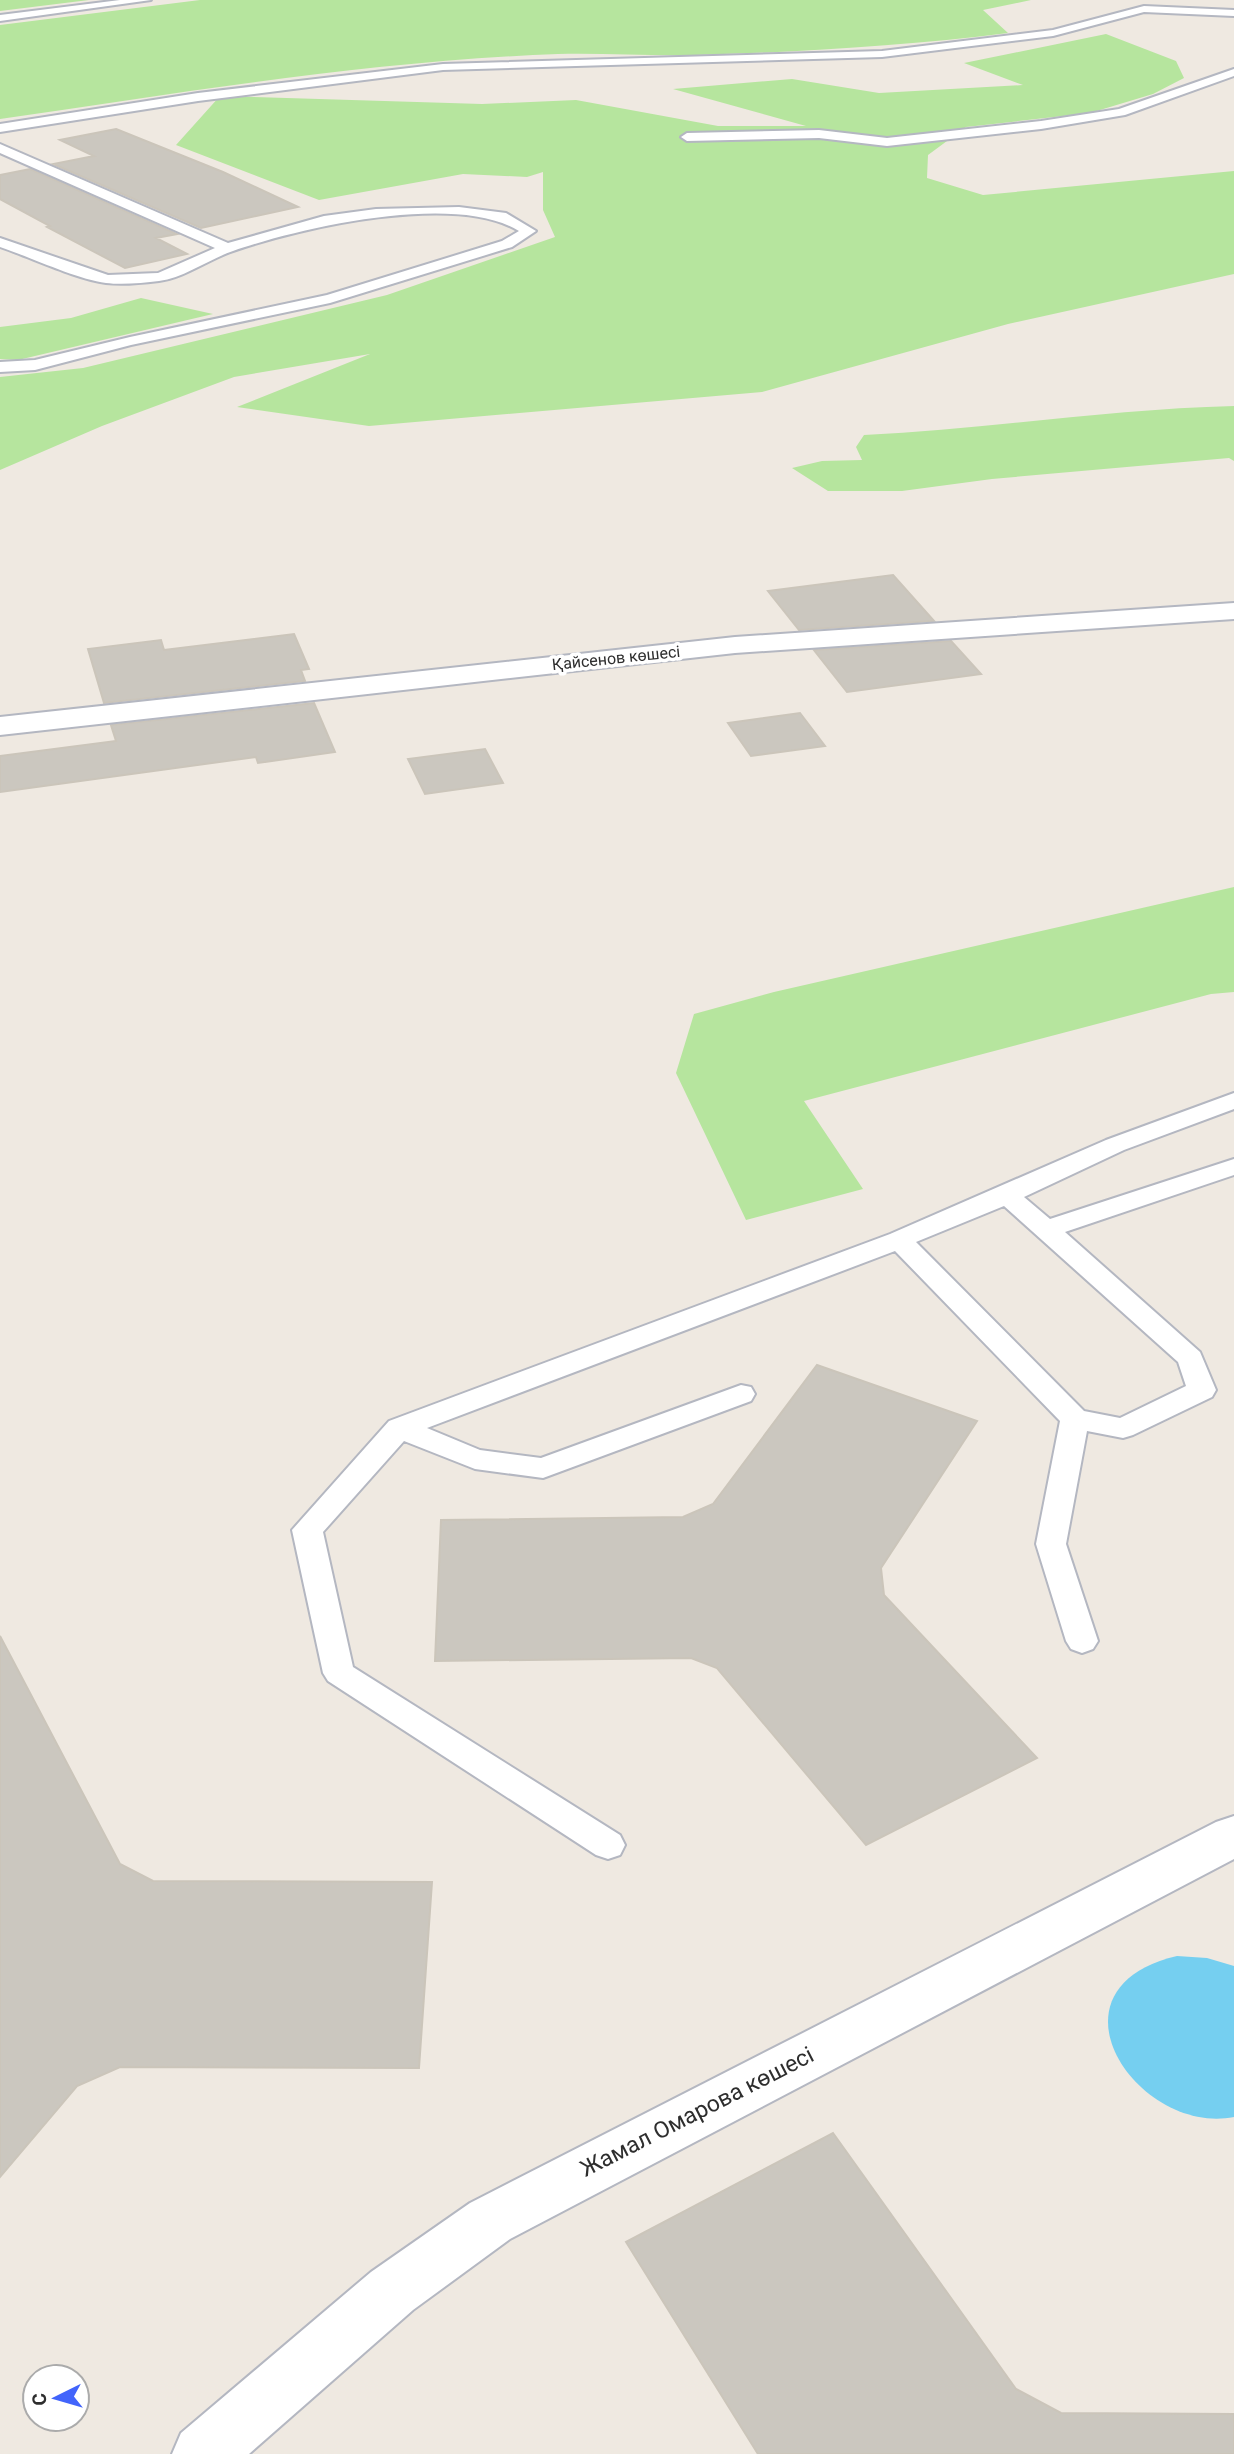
<svg xmlns="http://www.w3.org/2000/svg" width="1234" height="2454" font-family="Roboto,sans-serif">
<style>
.green{fill:#b6e59e}
.water{fill:#75cff0}
.building{fill:#cbc7bf;stroke:#cbc5ba;stroke-width:2}
.lines{fill:none;stroke-linecap:round;stroke-linejoin:round}
.service-casing{stroke:#b4b7c1;stroke-width:4}
.minor-casing{stroke:#b4b7c1;stroke-width:4}
.service{fill:#fff;fill-rule:evenodd}
.minor{fill:#fff;fill-rule:evenodd}
.labels{text-anchor:middle;dominant-baseline:central;stroke-width:7;stroke-linejoin:round;paint-order:stroke}
.far-street-label{font-size:16px;fill:#2e2e2e;stroke:#fff}
.near-street-label{font-size:23px;fill:#2e2e2e;stroke:#fff}
</style>
<rect width="100%" height="100%" fill="#efe9e1"/>
<path class="green" d="M 0,0 L 89,0 L 0,11 Z
M 200,0 L 1031,0 L 983,10 L 1008,33 C 904,46 800,52 696,55 C 650,56 604,53 558,54 C 371,61 185,92 0,119 L 0,25 Z
M 1106,34 L 1176,61 L 1184,78 L 1153,94 L 1090,113 L 966,127 L 928,155 L 927,178 L 983,195 L 1234,171 L 1234,274 L 1008,324 L 762,392 L 369,426 L 237,407 L 370,354 L 234,377 L 102,426 L 0,470 L 0,377 L 83,368 L 387,295 L 555,237 L 543,210 L 543,172 L 527,177 L 463,174 L 319,200 L 176,145 L 220,96 L 482,104 L 576,100 L 718,126 L 806,126 L 673,89 L 792,79 L 879,93 L 1023,85 L 964,63 Z
M 141,298 L 213,314 L 18,360 L 0,359 L 0,327 L 71,318 Z
M 1234,406 L 1234,461 L 1229,458 L 992,479 L 902,491 L 828,491 L 792,468 L 822,461 L 862,460 L 856,447 L 864,435 C 988,429 1110,409 1234,406 Z
M 1234,887 L 1234,992 L 1211,994 L 804,1101 L 863,1189 L 746,1220 L 676,1073 L 694,1014 L 774,992 Z"/>
<path class="water" d="M 1177,1956 L 1207,1958 L 1234,1966 L 1234,2117 C 1138,2136 1037,1989 1177,1956 Z"/>
<path class="building" d="M 116,129 L 223,172 L 298,207 L 201,228 L 53,164 L 94,156 L 60,140 Z
M 30,169 L 177,234 L 156,238 L 187,254 L 125,268 L 47,227 L 50,226 L 0,199 L 0,175 Z
M 893,575 L 934,621 L 799,630 L 768,591 Z
M 294,634 L 309,669 L 301,670 L 305,681 L 104,703 L 88,649 L 161,640 L 164,650 Z
M 951,641 L 981,674 L 847,692 L 814,650 Z
M 314,703 L 335,752 L 258,763 L 256,757 L 0,792 L 0,756 L 116,741 L 111,725 Z
M 800,713 L 825,746 L 751,756 L 728,723 Z
M 485,749 L 503,783 L 425,794 L 408,759 Z
M 817,1365 L 977,1421 L 881,1568 L 884,1595 L 1037,1758 L 866,1845 L 717,1668 L 691,1658 L 435,1661 L 441,1520 L 683,1517 L 713,1504 Z
M 0,1636 L 120,1864 L 153,1881 L 432,1882 L 419,2068 L 120,2067 L 77,2086 L 0,2177 Z
M 833,2133 L 1016,2389 L 1061,2413 L 1234,2414 L 1234,2454 L 758,2454 L 626,2242 Z"/>
<g class="lines">
<g class="service-casing">
<path id="service" d="M 120,0 L 151,0 L 0,21 L 0,15 Z
M 1144,6 L 1234,10 L 1234,16 L 1144,12 L 1053,36 L 882,57 L 443,70 L 198,101 L 0,132 L 0,124 L 198,93 L 443,64 L 882,51 L 1053,30 Z
M 1234,69 L 1234,76 L 1125,115 L 1041,129 L 887,146 L 819,138 L 687,141 L 681,137 L 687,133 L 819,130 L 887,138 L 1041,121 L 1119,109 Z
M 0,144 L 228,243 L 324,216 L 376,209 L 459,207 L 506,213 L 536,231 L 512,247 L 330,303 L 131,345 L 35,370 L 0,372 L 0,362 L 35,360 L 130,337 L 327,295 L 502,241 L 519,231 C 456,192 302,227 233,251 C 209,259 184,278 159,281 C 143,283 122,285 106,283 C 76,279 30,257 0,247 L 0,238 L 108,275 L 158,273 L 215,248 L 0,153 Z
M 1234,1093 L 1234,1109 L 1124,1150 L 1024,1197 L 1050,1219 L 1234,1159 L 1234,1175 L 1065,1232 L 1200,1352 L 1216,1390 L 1212,1397 L 1133,1435 L 1123,1438 L 1087,1431 L 1066,1544 L 1098,1641 L 1093,1649 L 1082,1653 L 1071,1649 L 1066,1641 L 1036,1544 L 1060,1421 L 895,1251 L 427,1428 L 480,1450 L 541,1458 L 741,1385 L 751,1387 L 755,1394 L 751,1401 L 543,1478 L 475,1469 L 404,1441 L 323,1532 L 353,1667 L 620,1835 L 625,1845 L 620,1855 L 608,1859 L 596,1855 L 328,1681 L 323,1673 L 292,1530 L 389,1421 L 890,1234 L 1106,1140 ZM 1004,1206 L 1178,1362 L 1186,1386 L 1120,1418 L 1084,1411 L 916,1242 Z"/>
</g>
<g class="minor-casing">
<path id="minor" d="M 1234,603 L 1234,619 L 735,653 L 0,735 L 0,717 L 735,637 Z
M 1234,1816 L 1234,1859 L 510,2239 L 413,2310 L 249,2454 L 172,2454 L 181,2433 L 371,2272 L 470,2203 L 1216,1822 Z"/>
</g>
<use href="#service" class="service"/>
<use href="#minor" class="minor"/>
</g>
<g class="labels">
<g class="far-street-label">
<text transform="translate(616 658) rotate(-6)">Қайсенов көшесі</text>
</g>
<g class="near-street-label">
<text transform="translate(697 2112) rotate(-27)">Жамал Омарова көшесі</text>
</g>
</g>
<g transform="translate(56 2398) rotate(265)"><circle r="33" fill="#ffffff" stroke="#ababab" stroke-width="2"/>
<path d="M0-5L12 26L0 18L-12 26Z" fill="#4264fb"/>
<text y="-10" font-size="19" font-weight="bold" text-anchor="middle" fill="#2e2e2e">С</text>
</g>
</svg>
